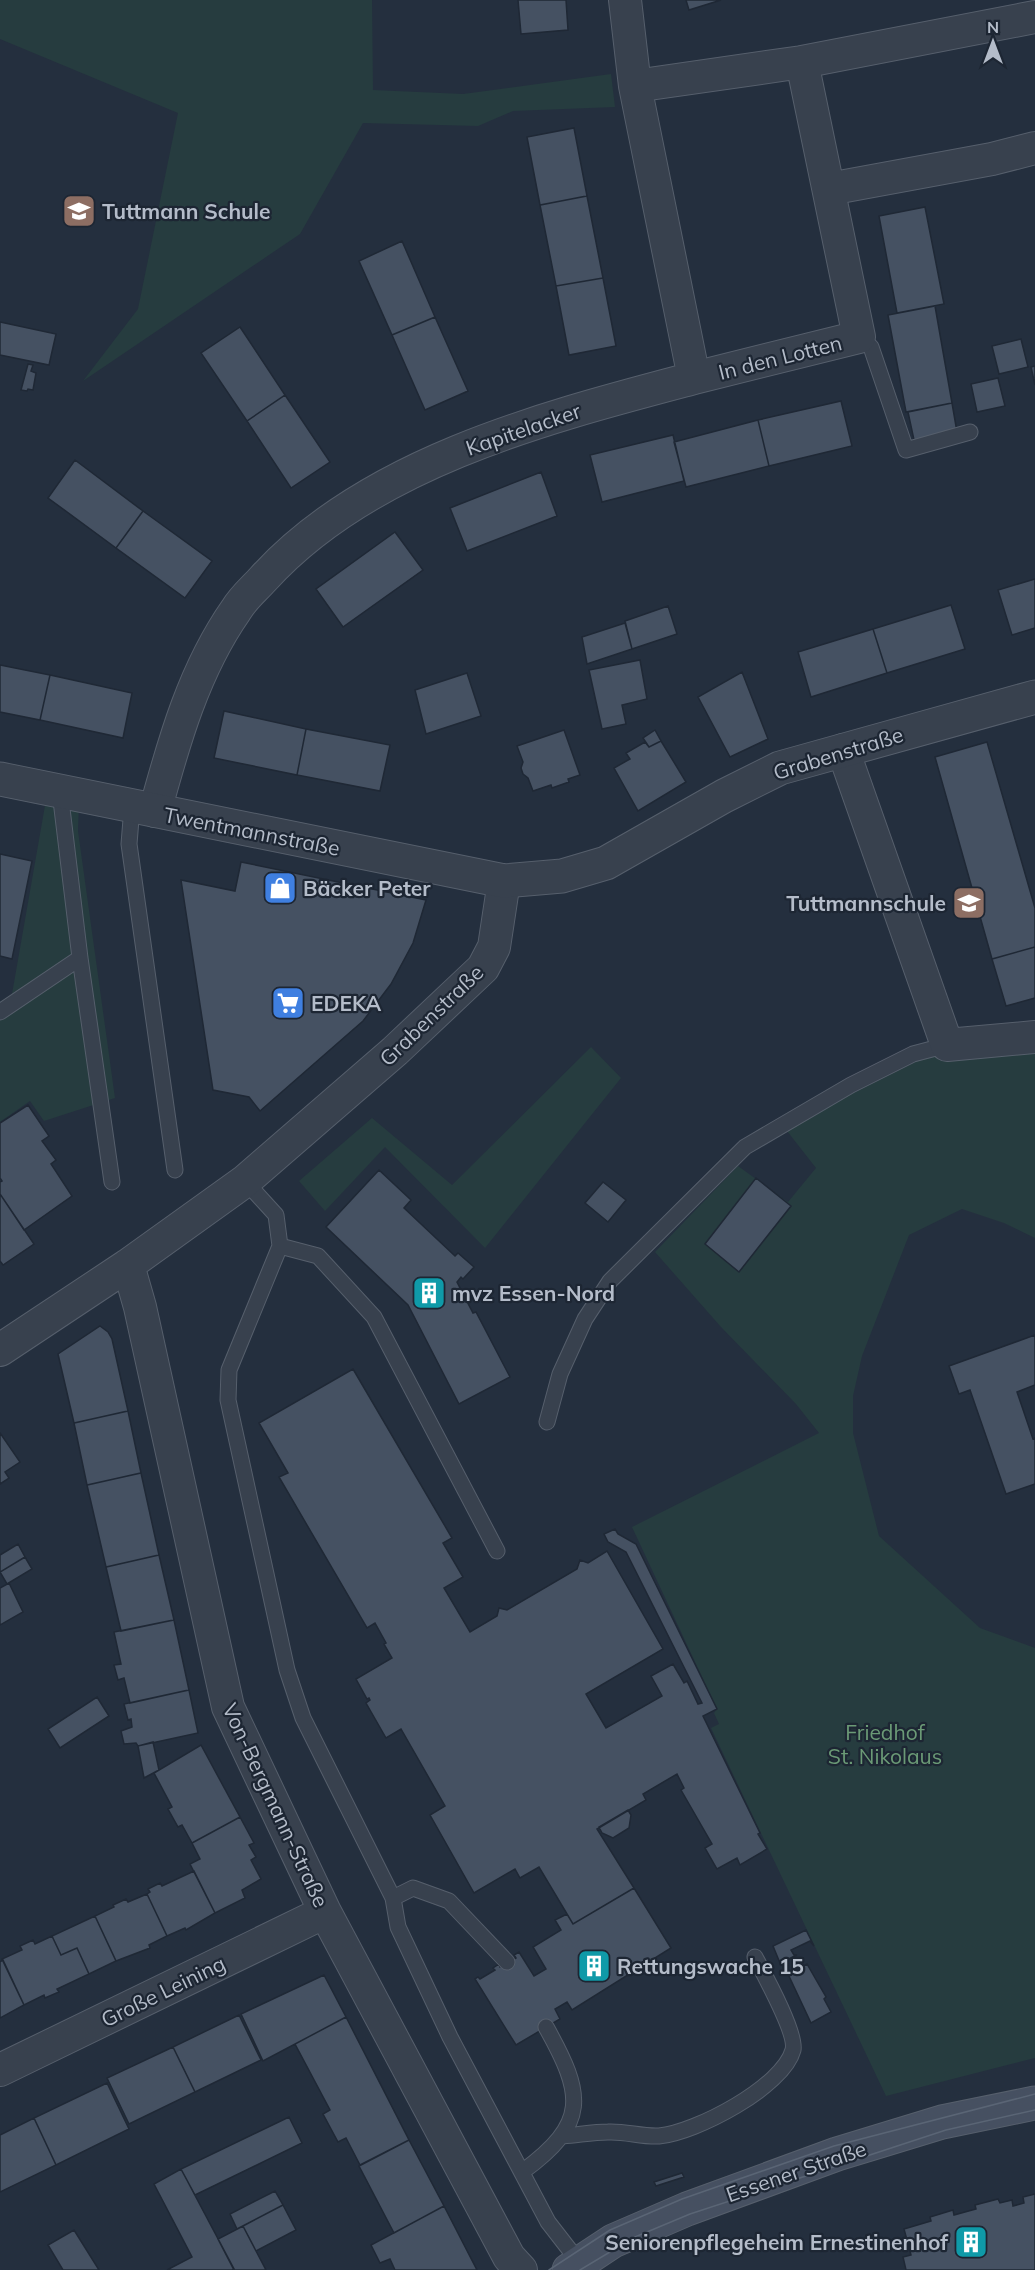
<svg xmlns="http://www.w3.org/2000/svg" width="1035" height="2270" font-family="Mulish,sans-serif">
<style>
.green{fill:#263c3f}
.building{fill:#455162;stroke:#1f2835;stroke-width:1.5}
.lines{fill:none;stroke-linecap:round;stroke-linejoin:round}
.service-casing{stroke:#565f6c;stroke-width:17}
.minor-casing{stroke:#565f6c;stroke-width:34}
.tertiary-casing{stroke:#565f6c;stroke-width:35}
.secondary-casing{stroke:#565f6c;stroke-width:35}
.service{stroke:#38414e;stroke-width:15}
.minor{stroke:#38414e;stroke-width:32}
.tertiary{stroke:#38414e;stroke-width:33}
.secondary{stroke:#465061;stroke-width:33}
.tram{stroke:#5a6575;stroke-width:1.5}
.labels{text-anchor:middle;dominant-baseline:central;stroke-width:4.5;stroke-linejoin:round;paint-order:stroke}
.poi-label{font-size:21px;font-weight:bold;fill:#b4bcc9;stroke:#1d2633;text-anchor:start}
.street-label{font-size:21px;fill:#b4bcc9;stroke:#1d2633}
.park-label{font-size:21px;fill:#6b9a76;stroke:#1d2633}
</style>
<rect width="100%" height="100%" fill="#242f3e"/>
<path class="green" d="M 0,0 L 372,0 L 373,90 L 463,94 L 611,74 L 615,107 L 513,111 L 478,126 L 363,123 L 300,234 L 83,381 L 138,309 L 178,113 L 0,39 Z
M 47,794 L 79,800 L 78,831 L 115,1098 L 44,1121 L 30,1101 L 0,1122 L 0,1002 L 12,994 Z
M 591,1047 L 621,1078 L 485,1248 L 385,1147 L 325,1211 L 299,1181 L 372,1118 L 452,1185 Z
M 1035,1048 L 1035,1238 L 1004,1223 L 962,1209 L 909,1235 L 862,1356 L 853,1396 L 853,1433 L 879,1536 L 980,1628 L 1035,1648 L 1035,2058 L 886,2096 L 711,1728 L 719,1724 L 714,1713 L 717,1709 L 632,1527 L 819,1433 L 796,1404 L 721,1327 L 655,1252 L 738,1166 L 788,1202 L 816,1168 L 787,1131 L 853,1091 L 936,1052 Z"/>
<path class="building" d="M 518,0 L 566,0 L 568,30 L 521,34 Z
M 686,0 L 721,0 L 689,10 Z
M 574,128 L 587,196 L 540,205 L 527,137 Z
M 587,196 L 603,278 L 556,286 L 540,205 Z
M 925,207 L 944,304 L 897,313 L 879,216 Z
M 402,241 L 435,317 L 392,335 L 359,261 Z
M 603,278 L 616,346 L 569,355 L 556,286 Z
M 935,306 L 952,403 L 906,412 L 888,315 Z
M 435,317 L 468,391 L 425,410 L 392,335 Z
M 0,322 L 56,334 L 49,365 L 0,355 Z
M 240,327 L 285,395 L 247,421 L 201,353 Z
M 1021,339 L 1028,367 L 999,374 L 992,346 Z
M 28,364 L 33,365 L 31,371 L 36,373 L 33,390 L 28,389 L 27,391 L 21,390 Z
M 1035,366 L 1035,385 L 1031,367 Z
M 998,378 L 1005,406 L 977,412 L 971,384 Z
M 285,395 L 330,462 L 291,488 L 247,421 Z
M 841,401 L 852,446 L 769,466 L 758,420 Z
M 952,403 L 957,432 L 914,440 L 908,412 Z
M 758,420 L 769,466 L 686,487 L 674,442 Z
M 673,435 L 684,481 L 602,502 L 590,455 Z
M 75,460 L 143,511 L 116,548 L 48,498 Z
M 541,472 L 557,516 L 467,551 L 450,508 Z
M 143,511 L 212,561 L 185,598 L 116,548 Z
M 395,532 L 423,570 L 343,627 L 316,589 Z
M 1035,579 L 1035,628 L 1012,635 L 998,590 Z
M 951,605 L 965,649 L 887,673 L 873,629 Z
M 668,606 L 677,634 L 632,649 L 625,621 Z
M 625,623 L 632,649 L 587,664 L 582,637 Z
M 873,629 L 887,673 L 811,697 L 798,652 Z
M 640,660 L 647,699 L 622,705 L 626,724 L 602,729 L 589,670 Z
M 0,665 L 50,675 L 40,720 L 0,712 Z
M 742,672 L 768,739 L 730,757 L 698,697 Z
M 467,673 L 481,716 L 426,734 L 415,690 Z
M 50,675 L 132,693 L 123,738 L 40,720 Z
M 224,711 L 306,729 L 297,775 L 214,758 Z
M 306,729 L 390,745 L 380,791 L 297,775 Z
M 564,730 L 580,775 L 568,779 L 569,782 L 552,788 L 551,785 L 533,791 L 528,778 L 523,774 L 521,768 L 523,762 L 517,746 Z
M 655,730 L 661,741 L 649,747 L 643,738 Z
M 661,741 L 686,782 L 638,811 L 614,768 L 630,759 L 626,753 L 645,742 L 649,747 Z
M 987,742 L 1035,908 L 1035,947 L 992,959 L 935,757 Z
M 0,854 L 32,861 L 12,959 L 0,956 Z
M 241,862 L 426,900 L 413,943 L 391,984 L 363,1021 L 260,1111 L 249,1097 L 213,1090 L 181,880 L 235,891 Z
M 1035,947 L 1035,998 L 1006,1006 L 992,959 Z
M 28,1105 L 49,1136 L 42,1141 L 56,1160 L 51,1164 L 72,1196 L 24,1230 L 0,1194 L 0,1182 L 2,1181 L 0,1178 L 0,1123 Z
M 379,1170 L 411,1200 L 404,1208 L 455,1256 L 458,1253 L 474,1267 L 463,1279 L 461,1277 L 457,1282 L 473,1313 L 476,1312 L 510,1377 L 459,1404 L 408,1305 L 326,1227 Z
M 756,1178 L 791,1206 L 739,1272 L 705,1244 Z
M 603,1182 L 626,1200 L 608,1222 L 585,1203 Z
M 0,1194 L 34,1244 L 3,1265 L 0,1261 Z
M 100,1326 L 108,1332 L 112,1339 L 128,1411 L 74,1423 L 58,1354 Z
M 1035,1335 L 1035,1385 L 1017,1392 L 1033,1439 L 1035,1438 L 1035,1484 L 1006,1494 L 970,1390 L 959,1394 L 949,1366 Z
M 353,1369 L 452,1538 L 443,1543 L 463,1577 L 444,1588 L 470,1632 L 497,1616 L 499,1608 L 507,1610 L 577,1569 L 580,1560 L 588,1563 L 607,1551 L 663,1649 L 586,1694 L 606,1728 L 662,1696 L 651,1676 L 673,1664 L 684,1683 L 687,1681 L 698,1704 L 702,1703 L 626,1552 L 608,1542 L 604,1534 L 615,1529 L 618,1534 L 636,1544 L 717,1709 L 703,1716 L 760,1833 L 758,1834 L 767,1849 L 740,1865 L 737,1858 L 717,1869 L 705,1848 L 712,1844 L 681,1790 L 684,1788 L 677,1774 L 643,1794 L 646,1800 L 597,1829 L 634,1888 L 573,1924 L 539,1867 L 520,1878 L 515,1869 L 474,1893 L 430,1815 L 445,1806 L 401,1729 L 386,1738 L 366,1703 L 370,1700 L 369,1698 L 367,1699 L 356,1679 L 392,1658 L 384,1644 L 386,1643 L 375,1623 L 367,1628 L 279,1477 L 288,1473 L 259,1423 Z
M 128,1411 L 141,1473 L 87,1485 L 74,1423 Z
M 0,1433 L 20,1462 L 5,1472 L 9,1478 L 0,1484 Z
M 141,1473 L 159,1555 L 106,1567 L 87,1485 Z
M 18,1544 L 25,1557 L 0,1572 L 0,1555 Z
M 159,1555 L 174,1620 L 121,1631 L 106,1567 Z
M 25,1557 L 32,1569 L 7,1584 L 0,1572 Z
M 9,1583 L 23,1612 L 0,1625 L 0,1588 Z
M 174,1620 L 189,1690 L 130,1703 L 124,1678 L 118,1680 L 114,1665 L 121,1664 L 114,1632 Z
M 189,1690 L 198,1733 L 138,1746 L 136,1743 L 124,1744 L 121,1731 L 132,1727 L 131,1719 L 128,1720 L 124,1704 Z
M 97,1697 L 109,1716 L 60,1748 L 48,1729 Z
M 153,1742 L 159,1770 L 144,1778 L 138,1746 Z
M 201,1745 L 240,1817 L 192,1843 L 182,1825 L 178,1827 L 168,1809 L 172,1807 L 154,1773 Z
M 628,1810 L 631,1815 L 629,1828 L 613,1838 L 602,1833 L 599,1827 Z
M 240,1817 L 254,1843 L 249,1845 L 256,1857 L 251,1860 L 261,1879 L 242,1890 L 245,1898 L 215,1913 L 190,1864 L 200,1859 L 192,1843 Z
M 194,1871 L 215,1913 L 186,1930 L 185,1928 L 167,1936 L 147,1894 L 150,1892 L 148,1889 L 160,1883 L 162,1886 Z
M 634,1888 L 671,1948 L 572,2010 L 567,2002 L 555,2009 L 560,2019 L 516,2045 L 475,1979 L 478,1977 L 480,1979 L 495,1970 L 493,1968 L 499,1964 L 500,1967 L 516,1958 L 514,1955 L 519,1952 L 534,1976 L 546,1969 L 533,1947 L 561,1930 L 555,1920 L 567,1914 L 573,1924 Z
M 147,1894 L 167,1936 L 149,1945 L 150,1948 L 116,1961 L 95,1916 L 114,1907 L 113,1905 L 126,1899 L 128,1902 Z
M 95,1916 L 116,1961 L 89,1974 L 77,1948 L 61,1955 L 52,1936 Z
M 806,1930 L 814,1946 L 810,1941 L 791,1950 L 794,1955 L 797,1955 L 780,1963 L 773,1946 Z
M 52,1936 L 61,1955 L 77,1948 L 89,1974 L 57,1989 L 59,1992 L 45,1998 L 44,1995 L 24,2005 L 2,1959 L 22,1950 L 20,1946 L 33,1940 L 35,1944 Z
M 3,1960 L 24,2005 L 0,2018 L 0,1962 Z
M 807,1964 L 826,1997 L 824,1999 L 831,2012 L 811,2023 L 788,1974 Z
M 324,1975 L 346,2017 L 263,2061 L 241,2014 Z
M 239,2015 L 261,2060 L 195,2092 L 173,2047 Z
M 346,2017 L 409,2140 L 360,2165 L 346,2138 L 338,2142 L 323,2114 L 330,2110 L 295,2044 Z
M 173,2047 L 195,2092 L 129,2124 L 107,2078 Z
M 107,2083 L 129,2129 L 56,2165 L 34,2118 Z
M 289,2117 L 302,2143 L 195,2195 L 181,2169 Z
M 34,2118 L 56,2165 L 0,2192 L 0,2135 Z
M 409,2140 L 444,2206 L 394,2233 L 359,2166 Z
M 181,2169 L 234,2269 L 232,2270 L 167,2270 L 192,2257 L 154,2184 Z
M 682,2173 L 684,2177 L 656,2186 L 654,2182 Z
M 275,2191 L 283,2205 L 237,2229 L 230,2214 Z
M 1035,2194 L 1035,2270 L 906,2270 L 903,2257 L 911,2255 L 904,2229 L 931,2221 L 930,2217 L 953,2210 L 954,2215 L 976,2209 L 975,2205 L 998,2199 L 1000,2203 L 1012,2200 L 1013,2206 L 1024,2203 L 1023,2197 Z
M 283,2205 L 296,2230 L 256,2251 L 243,2226 Z
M 444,2206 L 477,2270 L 395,2270 L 390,2259 L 380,2263 L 371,2245 Z
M 243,2226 L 256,2251 L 266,2270 L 234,2270 L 218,2239 Z
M 74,2230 L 99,2270 L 63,2270 L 48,2245 Z"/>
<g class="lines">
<g class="service-casing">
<path id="service" d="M 859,337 L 871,347 L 906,450 L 970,432
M 60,792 L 80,958 L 112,1182
M 132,807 L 129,844 L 175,1170
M 0,1012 L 80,958
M 245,1181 L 276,1215 L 280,1246 L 229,1370 L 228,1400 L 287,1670 L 303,1718 L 393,1898 L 398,1927 L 450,2037 L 548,2222 L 579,2262
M 280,1246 L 318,1256 L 374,1317 L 497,1551
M 547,1422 L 560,1374 L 585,1319 L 610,1281 L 745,1147 L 851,1085 L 913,1054 L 947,1045
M 393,1898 L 413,1888 L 449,1901 L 507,1962
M 563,2136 C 578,2135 593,2132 608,2132 C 625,2131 642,2137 659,2136 C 695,2133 783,2087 793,2050 C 797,2034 764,1974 755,1957
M 522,2172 C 589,2123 584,2095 546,2027"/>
</g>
<g class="minor-casing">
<path id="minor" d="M 635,86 L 802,62 L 1035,17
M 829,189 L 992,159 L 1035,148
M 694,378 L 859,337 L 802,62
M 843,750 L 947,1045 L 1035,1037
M 155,811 C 174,741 194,670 236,610 C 243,598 254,589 263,579 C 369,462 547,417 694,378 L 635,86 L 625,0
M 128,1265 L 140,1307 L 228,1707 L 325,1912 L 509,2257 L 521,2270
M 0,1350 L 128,1265 L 245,1181 L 395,1051 L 483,968 L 494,947 L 504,881
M 0,2070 L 325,1912"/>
</g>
<g class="tertiary-casing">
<path id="tertiary" d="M 0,779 L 504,881 L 562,876 L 606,863 L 724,796 L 780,768 L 1035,697"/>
</g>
<g class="secondary-casing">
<path id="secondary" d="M 569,2270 L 613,2241 L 687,2209 L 837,2154 L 942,2122 L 1035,2103"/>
</g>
<use href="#service" class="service"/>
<use href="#minor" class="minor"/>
<use href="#tertiary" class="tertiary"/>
<use href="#secondary" class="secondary"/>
<path class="tram" d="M 549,2270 L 610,2230 L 682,2199 L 834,2146 L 1035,2094
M 580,2270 L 635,2237 L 690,2214 L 946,2130 L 1035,2110"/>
</g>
<defs>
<g id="school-square" transform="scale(1.725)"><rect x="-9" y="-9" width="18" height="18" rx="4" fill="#8d6e63" stroke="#1d2633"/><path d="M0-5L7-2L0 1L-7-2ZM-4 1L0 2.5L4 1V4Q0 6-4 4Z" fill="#fff"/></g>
<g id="shop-square" transform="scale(1.725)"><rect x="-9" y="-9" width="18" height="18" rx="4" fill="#3f7fe0" stroke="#1d2633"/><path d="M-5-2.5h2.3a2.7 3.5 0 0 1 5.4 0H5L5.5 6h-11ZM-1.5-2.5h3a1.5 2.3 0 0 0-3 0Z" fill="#fff"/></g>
<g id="supermarket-square" transform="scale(1.725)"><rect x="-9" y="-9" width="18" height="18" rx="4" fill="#3f7fe0" stroke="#1d2633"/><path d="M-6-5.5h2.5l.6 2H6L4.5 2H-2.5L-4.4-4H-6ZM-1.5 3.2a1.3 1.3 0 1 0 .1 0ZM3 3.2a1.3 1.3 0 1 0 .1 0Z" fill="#fff"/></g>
<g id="building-square" transform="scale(1.725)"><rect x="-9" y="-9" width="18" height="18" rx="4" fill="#0f9aa8" stroke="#1d2633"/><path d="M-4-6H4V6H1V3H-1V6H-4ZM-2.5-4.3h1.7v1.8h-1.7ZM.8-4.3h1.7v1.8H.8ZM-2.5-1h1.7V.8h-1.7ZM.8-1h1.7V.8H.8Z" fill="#fff"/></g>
</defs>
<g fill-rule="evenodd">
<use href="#school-square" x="79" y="211"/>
<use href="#shop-square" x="280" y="888"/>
<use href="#school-square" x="969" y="903"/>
<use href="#supermarket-square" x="288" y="1003"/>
<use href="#building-square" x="429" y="1293"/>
<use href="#building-square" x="594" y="1966"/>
<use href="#building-square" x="971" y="2242"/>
</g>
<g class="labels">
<g class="poi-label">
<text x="102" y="211">Tuttmann Schule</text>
<text x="303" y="888">Bäcker Peter</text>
<text x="946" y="903" text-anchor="end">Tuttmannschule</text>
<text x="311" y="1003">EDEKA</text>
<text x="452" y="1293">mvz Essen-Nord</text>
<text x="617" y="1966">Rettungswache 15</text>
<text x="948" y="2242" text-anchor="end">Seniorenpflegeheim Ernestinenhof</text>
</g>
<g class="street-label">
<text transform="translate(780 357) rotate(-14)">In den Lotten</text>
<text transform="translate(523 429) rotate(-19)">Kapitelacker</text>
<text transform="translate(838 753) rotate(-17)">Grabenstraße</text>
<text transform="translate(252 831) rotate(11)">Twentmannstraße</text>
<text transform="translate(431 1015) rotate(-44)">Grabenstraße</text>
<text transform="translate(276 1805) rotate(65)">Von-Bergmann-Straße</text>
<text transform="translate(163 1991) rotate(-26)">Große Leining</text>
<text transform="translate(796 2171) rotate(-19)">Essener Straße</text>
</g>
<g class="park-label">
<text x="885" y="1732">Friedhof<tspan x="885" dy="24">St. Nikolaus</tspan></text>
</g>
</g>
<g transform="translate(993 42)" stroke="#1d2633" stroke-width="4.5" paint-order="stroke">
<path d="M0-4.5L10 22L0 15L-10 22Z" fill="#b4bcc9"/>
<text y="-9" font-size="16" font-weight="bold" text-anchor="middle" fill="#b4bcc9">N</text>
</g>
</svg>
